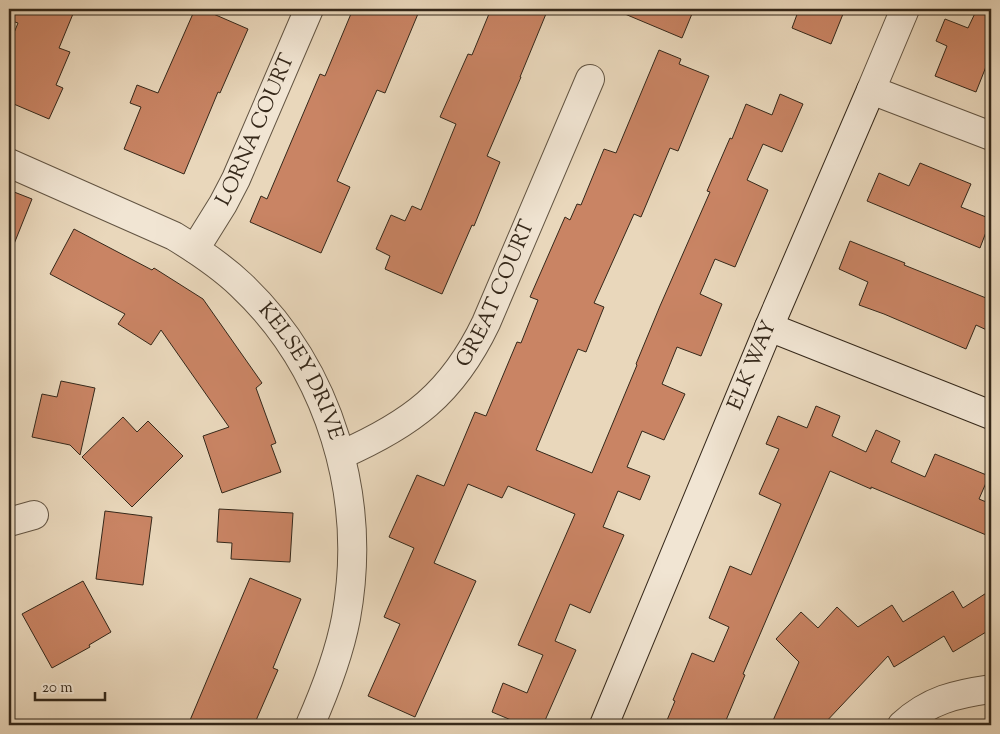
<svg xmlns="http://www.w3.org/2000/svg" width="1000" height="734" font-family="'Sorts Mill Goudy',serif">
<style>
.building{fill:#c98464;stroke:#35281a}
.lines{fill:none;stroke-linecap:round;stroke-linejoin:round}
.street-casing{stroke:#625442;stroke-width:30}
.secondary-casing{stroke:#35281a;stroke-width:30}
.street{stroke:#f1e5d3;stroke-width:28}
.secondary{stroke:#f1e5d3;stroke-width:28}
.labels{text-anchor:middle;dominant-baseline:central;stroke-width:5;stroke-linejoin:round;paint-order:stroke}
.street-label{font-size:21px;fill:#35281a;stroke:#f1e5d3}
</style>
<rect width="100%" height="100%" fill="#e9d7bb"/>
<filter id="stains"><feTurbulence type="fractalNoise" baseFrequency=".004" numOctaves="4"/><feColorMatrix values="0 0 0 0 .2 0 0 0 0 .09 0 0 0 0 .02 0 0 0 .5 -.17"/></filter>
<radialGradient id="worn" r=".72"><stop offset=".6" stop-color="#630" stop-opacity="0"/><stop offset="1" stop-color="#630" stop-opacity=".3"/></radialGradient>
<path class="building" d="M 9,9 L 75,9 L 59,48 L 70,52 L 56,85 L 63,88 L 49,119 L 9,102 L 9,45 L 18,23 L 9,20 Z
M 195,9 L 202,9 L 248,29 L 220,93 L 218,92 L 184,174 L 124,149 L 141,107 L 130,103 L 137,85 L 158,93 Z
M 353,9 L 420,9 L 385,93 L 377,90 L 337,181 L 350,187 L 321,253 L 250,222 L 261,196 L 267,199 L 320,74 L 325,76 Z
M 491,9 L 548,9 L 520,77 L 521,77 L 487,156 L 500,162 L 474,226 L 472,225 L 442,294 L 385,269 L 390,256 L 376,249 L 391,215 L 405,221 L 412,206 L 421,210 L 456,124 L 440,117 L 468,54 L 472,55 Z
M 613,9 L 694,9 L 682,38 Z
M 799,9 L 845,9 L 831,44 L 792,28 Z
M 977,9 L 991,9 L 991,54 L 976,92 L 935,76 L 947,46 L 936,41 L 945,19 L 968,28 Z
M 659,50 L 681,59 L 679,64 L 709,76 L 678,151 L 670,148 L 641,217 L 634,214 L 594,303 L 604,307 L 586,352 L 578,349 L 536,450 L 592,473 L 637,365 L 636,364 L 660,306 L 710,192 L 707,191 L 730,138 L 732,139 L 746,104 L 772,115 L 780,94 L 803,104 L 782,152 L 763,144 L 747,180 L 768,190 L 735,267 L 715,259 L 700,294 L 722,304 L 701,356 L 677,347 L 662,384 L 685,394 L 664,440 L 642,431 L 627,467 L 650,476 L 640,500 L 618,491 L 603,527 L 624,535 L 590,613 L 570,604 L 555,641 L 576,650 L 543,725 L 523,725 L 492,712 L 503,683 L 527,693 L 543,655 L 518,645 L 575,514 L 508,486 L 502,498 L 468,484 L 434,563 L 476,581 L 415,717 L 368,696 L 400,624 L 384,617 L 414,548 L 389,537 L 417,475 L 444,486 L 475,412 L 486,416 L 517,342 L 521,343 L 538,300 L 530,297 L 565,217 L 570,220 L 577,204 L 581,205 L 604,149 L 616,153 Z
M 920,163 L 971,184 L 961,207 L 991,219 L 980,248 L 867,201 L 879,173 L 909,186 Z
M 9,190 L 32,199 L 10,254 L 9,254 Z
M 74,229 L 152,270 L 154,268 L 203,299 L 262,383 L 256,388 L 276,443 L 271,445 L 281,472 L 222,493 L 203,436 L 229,427 L 161,330 L 151,345 L 118,324 L 125,314 L 50,274 Z
M 850,241 L 905,263 L 904,265 L 991,300 L 991,332 L 976,325 L 966,349 L 884,314 L 859,305 L 868,282 L 839,269 Z
M 61,381 L 95,388 L 80,455 L 70,445 L 32,437 L 42,394 L 57,397 Z
M 816,406 L 840,416 L 832,436 L 866,452 L 876,430 L 900,441 L 891,462 L 925,477 L 935,454 L 989,476 L 979,499 L 991,504 L 991,537 L 871,487 L 871,489 L 830,471 L 743,674 L 745,675 L 724,725 L 665,725 L 675,701 L 673,700 L 692,653 L 714,662 L 729,627 L 709,618 L 730,566 L 751,575 L 781,504 L 759,494 L 779,449 L 766,444 L 778,416 L 807,428 Z
M 123,417 L 137,432 L 148,421 L 183,456 L 132,507 L 82,457 Z
M 219,509 L 293,513 L 290,562 L 231,559 L 232,543 L 217,542 Z
M 105,511 L 152,517 L 143,585 L 96,579 Z
M 250,578 L 301,599 L 273,668 L 278,670 L 254,725 L 188,725 Z
M 83,581 L 111,632 L 89,645 L 90,647 L 52,668 L 22,614 Z
M 991,590 L 991,629 L 953,652 L 944,636 L 894,667 L 888,656 L 823,725 L 771,725 L 799,662 L 776,639 L 801,612 L 818,628 L 837,607 L 858,627 L 892,605 L 903,622 L 953,591 L 963,608 Z"/>
<g class="lines">
<g class="street-casing">
<g id="street">
<path d="M 905,9 L 871,90 L 991,136"/>
<path id="s1" d="M 9,163 L 174,236 C 197,250 221,266 241,285 C 330,369 368,497 346,618 C 339,655 325,691 310,725"/>
<path id="s2" d="M 195,249 L 223,204 L 236,179 L 309,9"/>
<path id="s3" d="M 341,455 C 411,424 452,394 486,323 L 590,79"/>
<path d="M 9,522 L 34,515"/>
<path d="M 902,725 C 929,700 956,694 991,689"/>
</g>
</g>
<g class="secondary-casing">
<g id="secondary">
<path d="M 769,327 L 991,415"/>
<path id="s4" d="M 604,725 L 769,327 L 871,90"/>
</g>
</g>
<use href="#street" class="street"/>
<use href="#secondary" class="secondary"/>
</g>
<g class="labels">
<g class="street-label">
<text stroke="none"><textPath href="#s2" startOffset="134">LORNA COURT</textPath></text>
<text stroke="none"><textPath href="#s3" startOffset="232">GREAT COURT</textPath></text>
<text stroke="none"><textPath href="#s4" startOffset="389">ELK WAY</textPath></text>
<text stroke="none"><textPath href="#s1" startOffset="370">KELSEY DRIVE</textPath></text>
</g>
</g>
<rect width="1000" height="734" fill="none" stroke="#e9d7bb" stroke-width="30"/>
<rect x="10" y="10" width="980" height="714" fill="none" stroke="#35281a" stroke-width="2.5"/>
<rect x="15" y="15" width="970" height="704" fill="none" stroke="#35281a"/>
<path d="M35 692v8h70v-8" fill="none" stroke="#35281a" stroke-width="2.5"/>
<text x="42" y="692" font-size="15" fill="#35281a" stroke="#f1e5d3" stroke-width="4" paint-order="stroke">20 m</text>
<rect width="100%" height="100%" filter="url(#stains)"/>
<rect width="100%" height="100%" fill="url(#worn)"/>
</svg>
